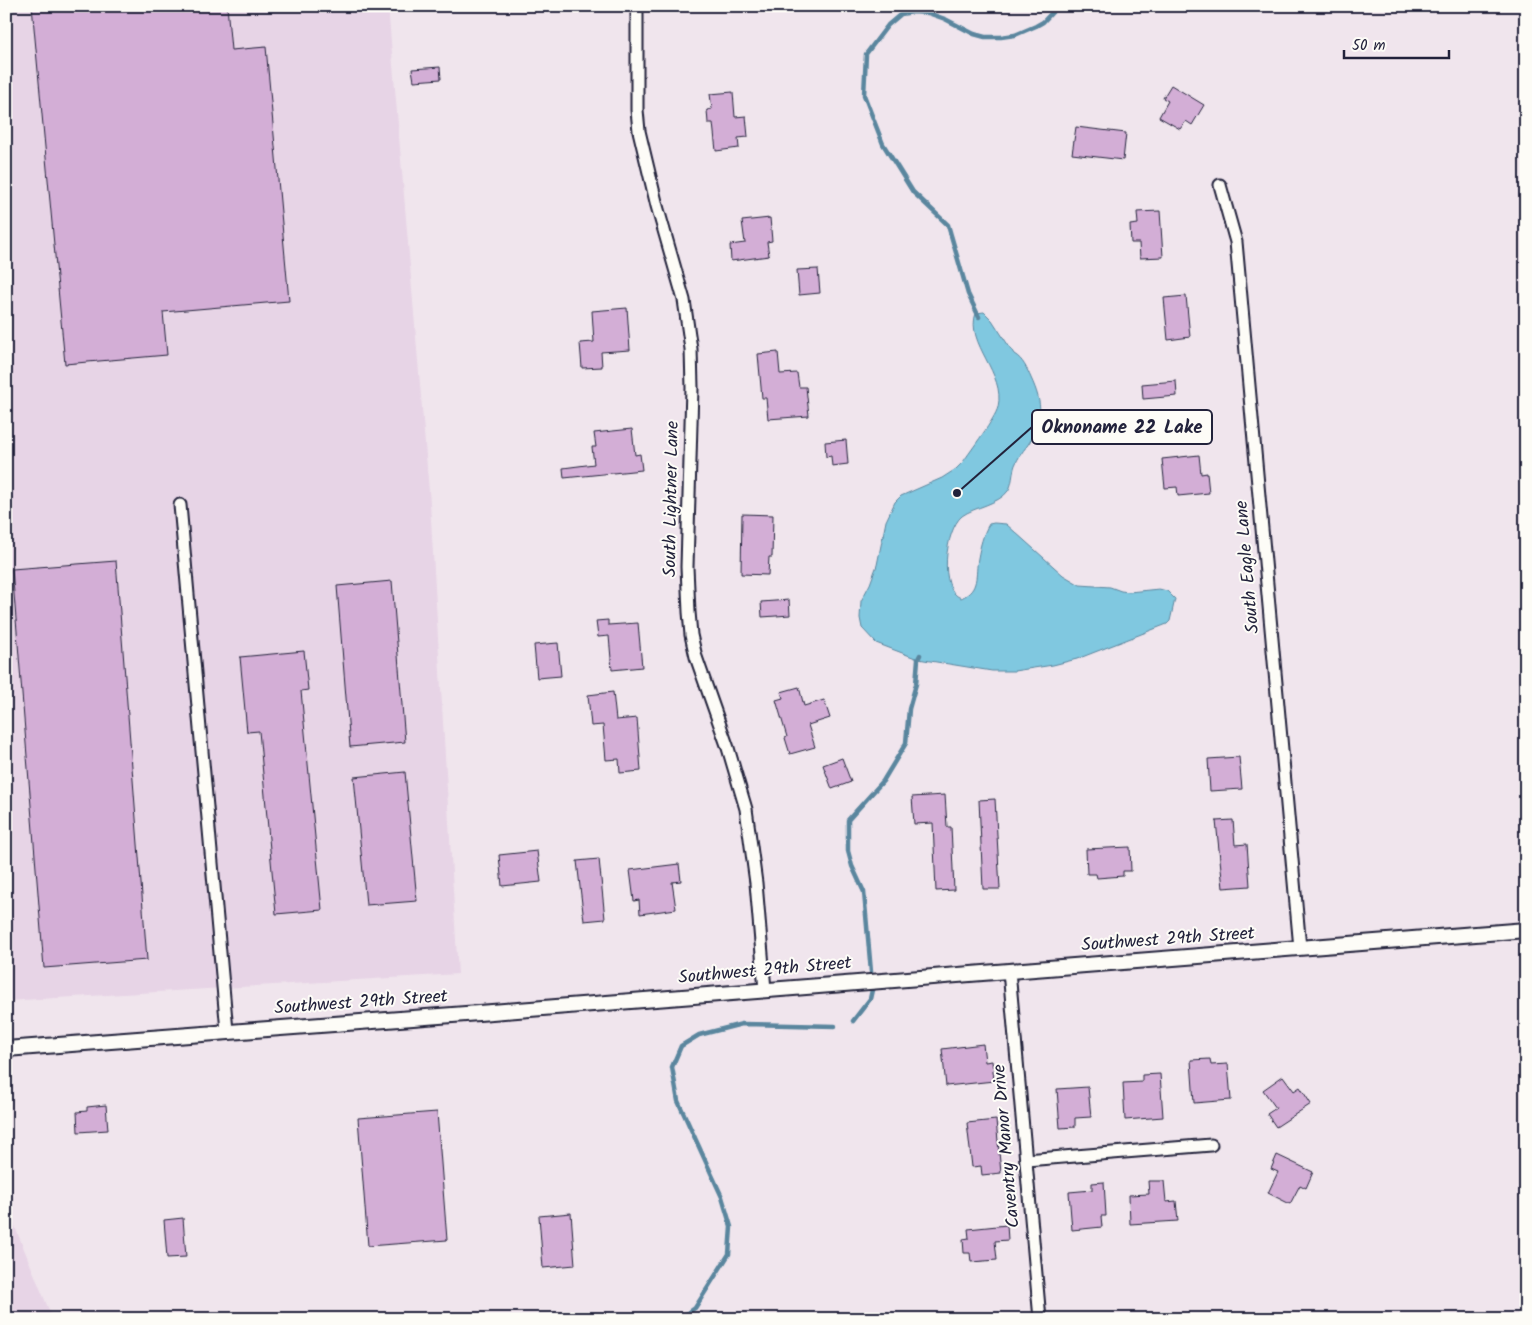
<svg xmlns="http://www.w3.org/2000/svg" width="1532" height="1325" font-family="Kalam,sans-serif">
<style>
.built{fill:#e7d4e6}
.water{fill:#80c8e0;stroke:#5a869e}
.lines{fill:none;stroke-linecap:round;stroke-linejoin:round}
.stream{stroke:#5a869e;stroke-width:4.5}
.building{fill:#d3aed6;stroke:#22223b}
.minor-casing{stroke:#22223b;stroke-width:15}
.tertiary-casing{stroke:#22223b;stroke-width:18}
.minor{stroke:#fdfcf7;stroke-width:11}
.tertiary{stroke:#fdfcf7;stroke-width:14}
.labels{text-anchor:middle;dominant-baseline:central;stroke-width:4;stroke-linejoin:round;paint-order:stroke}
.street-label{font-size:18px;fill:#22223b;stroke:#fdfcf7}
.leader{fill:none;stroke:#22223b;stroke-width:2}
.callout-dot{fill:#22223b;stroke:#fdfcf7;stroke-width:2}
.callout{fill:#fdfcf7;stroke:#22223b;stroke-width:2}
.callout-label{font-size:19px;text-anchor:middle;font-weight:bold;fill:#22223b}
</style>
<rect width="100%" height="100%" fill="#f0e5ed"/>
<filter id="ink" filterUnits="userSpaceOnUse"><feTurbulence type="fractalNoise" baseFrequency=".02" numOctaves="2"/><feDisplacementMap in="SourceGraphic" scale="10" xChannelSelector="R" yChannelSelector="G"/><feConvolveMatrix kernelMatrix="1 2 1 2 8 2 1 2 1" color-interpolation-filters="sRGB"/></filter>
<g filter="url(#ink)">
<path class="built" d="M 6,6 L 388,6 L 430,503 L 458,974 L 6,1001 Z
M 6,1205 L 51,1315 L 48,1319 L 6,1319 Z"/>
<path class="water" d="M 984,312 L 992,320 L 1014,354 C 1023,359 1027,369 1031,378 C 1043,404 1044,422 1027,446 C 1022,452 1018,458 1015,465 C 1012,473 1013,484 1008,491 C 999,504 974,507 962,516 C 945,530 938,590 961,598 C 980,590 975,575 978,558 C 980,547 983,534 989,524 L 994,523 L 1006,524 L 1063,575 L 1080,585 L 1110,587 L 1121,591 L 1129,592 L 1159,589 L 1167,591 L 1175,599 L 1170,621 L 1167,624 L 1077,659 L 1053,665 L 1014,671 L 992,671 L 918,659 L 876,643 L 862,628 L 860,618 L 861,601 L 870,584 L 877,565 L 886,521 L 895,502 L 901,496 L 942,478 L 956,469 L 963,462 C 971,450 995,419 998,407 C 1006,373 965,344 976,313 Z"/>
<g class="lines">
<path class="stream" d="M 979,317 L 968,294 L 948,225 L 913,192 L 883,144 L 864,95 L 866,54 L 888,25 L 901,14 L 913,12 L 928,13 L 945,19 L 974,34 L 985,37 L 1001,37 L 1015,35 L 1036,26 L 1043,22 L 1058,6
M 871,972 L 864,892 L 852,866 L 848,851 L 848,820 L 883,781 L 906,743 L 909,709 L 916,684 L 918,659 L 920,655
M 853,1021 L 870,999 L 872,990
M 679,1319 L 695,1308 L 729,1254 L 731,1227 L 722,1197 L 678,1101 L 672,1067 L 681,1046 L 699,1035 L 742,1024 L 835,1026"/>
</g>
<path class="building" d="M 32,6 L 227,6 L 231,50 L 266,47 L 289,301 L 163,312 L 167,355 L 65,364 Z
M 440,67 L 441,79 L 414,81 L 412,69 Z
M 1171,85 L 1204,105 L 1192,125 L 1186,121 L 1180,129 L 1159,117 L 1168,101 L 1163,98 Z
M 733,92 L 735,117 L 746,116 L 748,137 L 738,138 L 739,148 L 716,151 L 713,123 L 708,123 L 707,110 L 712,109 L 710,94 Z
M 1076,127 L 1126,133 L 1123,160 L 1072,154 Z
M 1160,211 L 1163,257 L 1140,258 L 1139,243 L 1131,243 L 1130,225 L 1138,224 L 1137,212 Z
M 770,218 L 772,241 L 767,242 L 769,256 L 731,261 L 730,245 L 745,243 L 742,221 Z
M 818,269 L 820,293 L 799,295 L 797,270 Z
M 1186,296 L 1190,337 L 1168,340 L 1164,298 Z
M 627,308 L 630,350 L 601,352 L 602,367 L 582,368 L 580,343 L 594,342 L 592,311 Z
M 778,352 L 780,374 L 797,373 L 799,387 L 806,387 L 809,416 L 768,419 L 766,398 L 762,398 L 758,354 Z
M 1176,381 L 1177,396 L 1143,399 L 1142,384 Z
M 632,429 L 635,455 L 640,454 L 642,470 L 564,478 L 563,468 L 594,464 L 592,447 L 596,447 L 594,433 Z
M 846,440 L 848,464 L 832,466 L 831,456 L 826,457 L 825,442 Z
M 1199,455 L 1201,474 L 1207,473 L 1209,493 L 1178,496 L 1177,487 L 1165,488 L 1162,459 Z
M 742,514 L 773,515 L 772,557 L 769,557 L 768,575 L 741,574 Z
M 116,561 L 147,960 L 44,968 L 12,569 Z
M 392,581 L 405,742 L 350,747 L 337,586 Z
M 789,600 L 790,615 L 762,617 L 761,602 Z
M 608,620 L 608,625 L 638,623 L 642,667 L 612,670 L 609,636 L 598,637 L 596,621 Z
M 558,643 L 561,676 L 537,678 L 534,645 Z
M 304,651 L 308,690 L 301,691 L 322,910 L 276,914 L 259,731 L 247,732 L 240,657 Z
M 799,687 L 804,706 L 824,700 L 830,718 L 808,725 L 815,747 L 790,754 L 785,738 L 787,737 L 776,700 L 783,698 L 781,692 Z
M 613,692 L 616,720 L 637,718 L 641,771 L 620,773 L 619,759 L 606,760 L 603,725 L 591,726 L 588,695 Z
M 1239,757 L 1242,789 L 1210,791 L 1208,759 Z
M 842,758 L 851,782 L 832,789 L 823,765 Z
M 405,772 L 417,901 L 366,905 L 354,777 Z
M 945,795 L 947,827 L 951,827 L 954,890 L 936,891 L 933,823 L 914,824 L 912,797 Z
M 995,799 L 1000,889 L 983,889 L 979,800 Z
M 1233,820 L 1235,845 L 1247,844 L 1250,886 L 1223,888 L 1216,821 Z
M 1130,847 L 1131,871 L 1123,871 L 1123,876 L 1097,878 L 1096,874 L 1087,874 L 1086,849 Z
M 537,851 L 541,882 L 502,886 L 499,855 Z
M 599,859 L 605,919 L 584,921 L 577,861 Z
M 679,864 L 681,881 L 672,882 L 676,909 L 640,914 L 639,900 L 634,901 L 630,870 Z
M 983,1044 L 985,1062 L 992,1061 L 994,1081 L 946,1086 L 942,1049 Z
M 1210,1059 L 1211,1065 L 1228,1064 L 1231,1100 L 1194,1103 L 1191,1060 Z
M 1160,1074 L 1163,1117 L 1125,1120 L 1123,1083 L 1142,1082 L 1142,1075 Z
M 1283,1076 L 1294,1091 L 1300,1087 L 1311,1104 L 1276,1127 L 1267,1114 L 1276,1108 L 1263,1090 Z
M 1088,1087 L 1091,1117 L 1075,1118 L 1075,1127 L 1060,1128 L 1057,1089 Z
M 106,1105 L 108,1130 L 78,1132 L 77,1112 L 87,1111 L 87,1107 Z
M 437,1112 L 447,1240 L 368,1246 L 358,1118 Z
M 996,1120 L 1001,1173 L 982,1175 L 981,1166 L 972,1167 L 967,1123 Z
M 1277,1155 L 1313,1172 L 1306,1188 L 1300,1185 L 1290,1204 L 1268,1193 L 1278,1172 L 1271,1169 Z
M 1148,1181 L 1164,1181 L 1166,1202 L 1176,1201 L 1178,1221 L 1130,1224 L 1129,1195 L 1149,1194 Z
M 1104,1182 L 1106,1216 L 1101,1216 L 1102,1227 L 1072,1230 L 1069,1192 L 1092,1190 L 1092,1183 Z
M 571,1213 L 575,1265 L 543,1268 L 539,1216 Z
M 183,1218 L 186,1257 L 167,1258 L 164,1220 Z
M 1007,1225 L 1008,1240 L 995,1241 L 997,1260 L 971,1262 L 970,1253 L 964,1253 L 963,1239 L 969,1238 L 968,1229 Z"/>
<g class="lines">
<g class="minor-casing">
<path id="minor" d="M 637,6 L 637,110 L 639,131 L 657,206 L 684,300 L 691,349 L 692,388 L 687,567 L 689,612 L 691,635 L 696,657 L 728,748 L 746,809 L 756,883 L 765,990
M 1220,185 L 1236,242 L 1300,948
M 180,505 L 227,1031
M 1009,971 L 1040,1319
M 1026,1160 L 1211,1145"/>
</g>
<g class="tertiary-casing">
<path id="tertiary" d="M 6,1049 L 492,1012 L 1526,930"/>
</g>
<use href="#minor" class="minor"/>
<use href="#tertiary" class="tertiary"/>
</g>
</g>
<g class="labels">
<g class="street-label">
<text transform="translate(672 499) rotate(-89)">South Lightner Lane</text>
<text transform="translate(1248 567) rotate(-95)">South Eagle Lane</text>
<text transform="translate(1168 940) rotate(-4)">Southwest 29th Street</text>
<text transform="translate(765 971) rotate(-5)">Southwest 29th Street</text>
<text transform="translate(361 1003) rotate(-4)">Southwest 29th Street</text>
<text transform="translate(1007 1146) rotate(-95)">Caventry Manor Drive</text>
</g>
</g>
<path class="leader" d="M957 493L1032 427"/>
<circle class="callout-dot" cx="957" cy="493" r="5"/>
<rect class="callout" x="1032" y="410" width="180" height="34" rx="5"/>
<g class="callout-label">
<text x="1122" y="433">Oknoname 22 Lake</text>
</g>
<rect width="1532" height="1325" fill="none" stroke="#fdfcf7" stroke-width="25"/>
<rect x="12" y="12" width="1507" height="1300" fill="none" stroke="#22223b" stroke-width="2" filter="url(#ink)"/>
<path d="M1344 50v8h105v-8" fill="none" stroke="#22223b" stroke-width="2.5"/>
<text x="1352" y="50" font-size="15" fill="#22223b" stroke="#fdfcf7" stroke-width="4" paint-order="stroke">50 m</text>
</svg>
